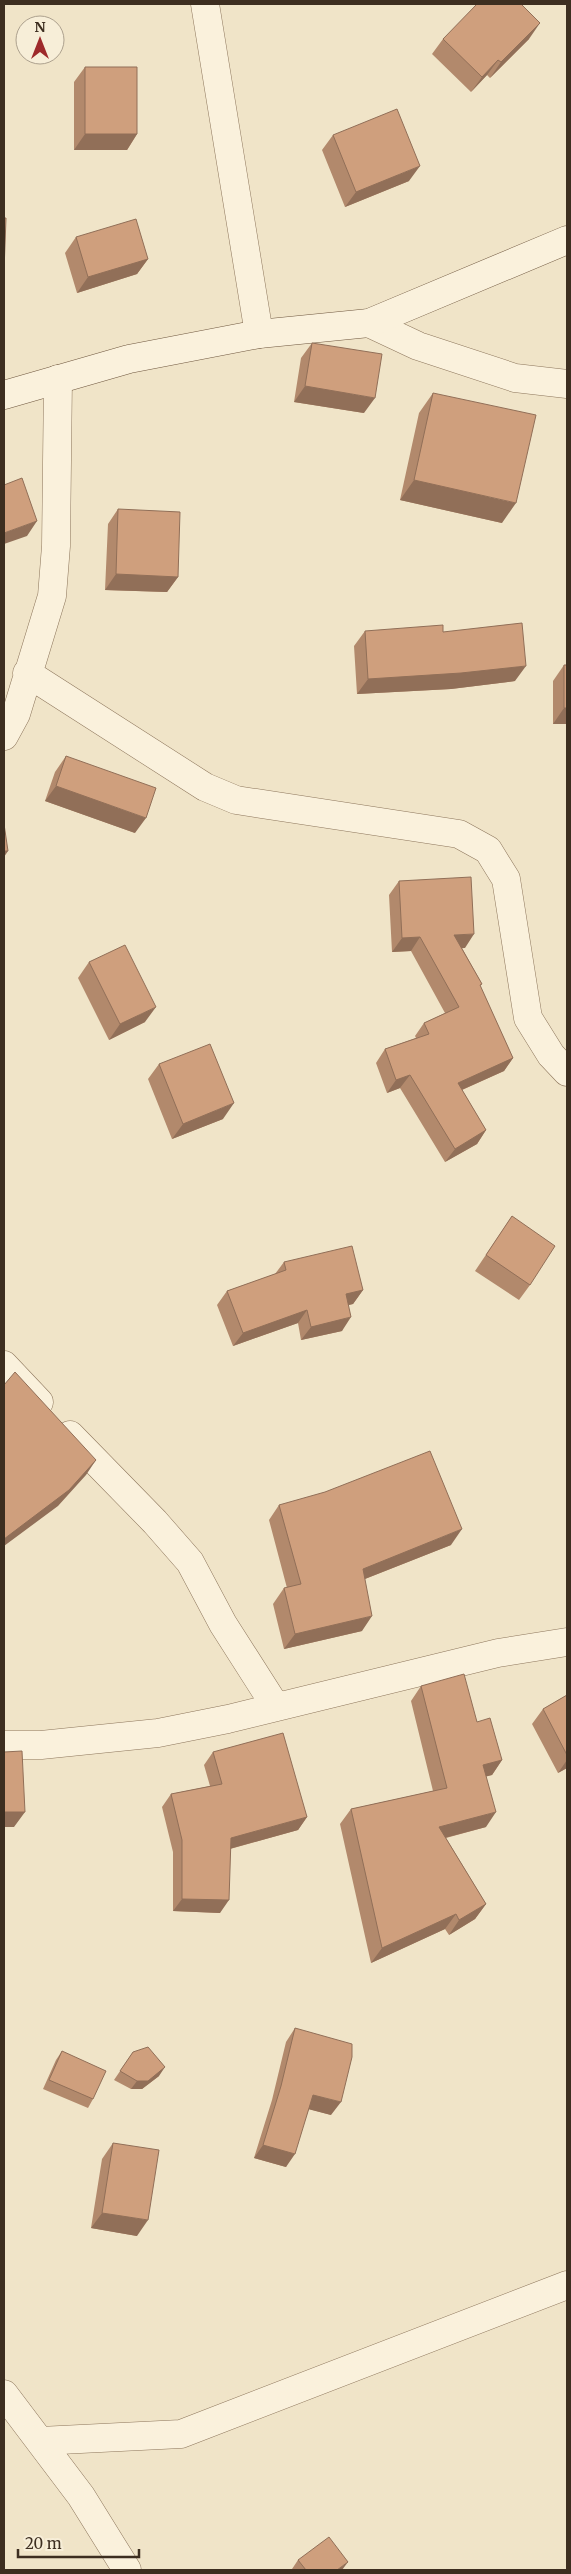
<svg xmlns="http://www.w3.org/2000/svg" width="571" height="2574" font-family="Merriweather,serif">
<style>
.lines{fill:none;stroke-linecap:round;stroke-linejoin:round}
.street-casing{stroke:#8d765c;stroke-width:29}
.secondary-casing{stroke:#6f573f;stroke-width:29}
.street{stroke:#faf1dc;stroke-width:28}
.secondary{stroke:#faf1dc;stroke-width:28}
.wall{fill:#b2896c}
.shaded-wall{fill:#916f58}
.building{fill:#cf9f7d;stroke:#916f58}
</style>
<rect width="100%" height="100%" fill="#f0e4c8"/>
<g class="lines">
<g class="street-casing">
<path id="street" d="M 205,4 L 259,334
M 369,323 L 418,346 L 515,378 L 567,384
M 27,673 L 205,787 L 236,800 L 459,834 L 488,850 L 506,879 L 528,1018 L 551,1055 L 567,1072
M 4,736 L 16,714 L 52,596 L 56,546 L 58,379
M 4,1365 L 39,1402
M 70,1435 L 155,1522 L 190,1562 L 223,1624 L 276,1707
M 4,1745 L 41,1745 L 158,1733 L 228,1719 L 498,1653 L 567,1642
M 4,2394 L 81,2496 L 127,2570
M 40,2441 L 181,2434 L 567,2285"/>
</g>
<g class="secondary-casing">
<path id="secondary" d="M 4,395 L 129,359 L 259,334 L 369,323 L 567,240"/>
</g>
<use href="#street" class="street"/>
<use href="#secondary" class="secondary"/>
</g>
<path class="wall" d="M 443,39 L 529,39 L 490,78 L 487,75 L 471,92 L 432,54 Z
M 85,67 L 137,134 L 127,150 L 74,150 L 74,82 Z
M 333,135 L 409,181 L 345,207 L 322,150 Z
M 76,237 L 148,259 L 137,274 L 77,293 L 65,253 Z
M 312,343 L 364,413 L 294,402 L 301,358 Z
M 433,393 L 502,523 L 400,500 L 419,413 Z
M 118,509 L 178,577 L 167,592 L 105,590 L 108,524 Z
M 365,631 L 443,632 L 515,681 L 451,689 L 357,694 L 354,646 Z
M 564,665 L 567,724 L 553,724 L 553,681 Z
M 66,756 L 135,833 L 45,801 L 55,772 Z
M 399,881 L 465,948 L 462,948 L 482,984 L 480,986 L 513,1058 L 504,1071 L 462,1090 L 486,1130 L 477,1144 L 445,1162 L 400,1088 L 387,1093 L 376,1063 L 385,1049 L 416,1038 L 415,1036 L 424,1023 L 445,1013 L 411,951 L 392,952 L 389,895 Z
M 89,962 L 145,1022 L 109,1040 L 78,978 Z
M 159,1064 L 223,1119 L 172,1139 L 148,1079 Z
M 512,1216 L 530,1285 L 519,1300 L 475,1271 Z
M 284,1262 L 363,1290 L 353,1304 L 348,1305 L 342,1331 L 301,1340 L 298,1323 L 233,1346 L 217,1305 L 227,1291 L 275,1274 Z
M 279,1505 L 451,1545 L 365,1579 L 362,1631 L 284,1649 L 273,1604 L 284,1588 L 287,1588 L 269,1520 Z
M 421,1686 L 477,1722 L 502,1760 L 492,1775 L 486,1776 L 486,1827 L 446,1838 L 486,1904 L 475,1919 L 449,1935 L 445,1929 L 371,1963 L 340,1824 L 351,1809 L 433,1791 L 411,1701 Z
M 567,1695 L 567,1768 L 558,1773 L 532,1724 L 543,1709 Z
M 213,1752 L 307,1817 L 298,1830 L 230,1849 L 220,1913 L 173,1911 L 173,1852 L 162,1807 L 171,1794 L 210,1786 L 204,1765 Z
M 295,2028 L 331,2115 L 309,2109 L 286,2167 L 254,2158 L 272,2100 L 286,2042 Z
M 62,2051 L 93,2099 L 88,2108 L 43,2089 L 56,2060 Z
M 133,2052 L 159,2076 L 142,2089 L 131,2089 L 114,2080 Z
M 113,2143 L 137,2236 L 91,2228 L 102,2159 Z
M 298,2560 L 342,2570 L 293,2570 L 292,2569 Z"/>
<path class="shaded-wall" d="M 540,23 L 529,39 L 490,78 L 501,62 Z
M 498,60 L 487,75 L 471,92 L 482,77 Z
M 85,134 L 137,134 L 127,150 L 74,150 Z
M 420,166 L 409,181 L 345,207 L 356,192 Z
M 148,259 L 137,274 L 77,293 L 88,277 Z
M 305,386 L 375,398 L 364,413 L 294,402 Z
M 414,480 L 516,503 L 502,523 L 400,500 Z
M 37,521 L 27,536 L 4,544 L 4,533 Z
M 116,574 L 178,577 L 167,592 L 105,590 Z
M 526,666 L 515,681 L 451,689 L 357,694 L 368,679 Z
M 564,708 L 567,708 L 567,724 L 553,724 Z
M 56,786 L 146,818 L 135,833 L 45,801 Z
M 4,851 L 8,851 L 4,857 Z
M 474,934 L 465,948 L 445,949 L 454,935 Z
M 420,937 L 411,951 L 392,952 L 402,938 Z
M 156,1007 L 145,1022 L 109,1040 L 120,1024 Z
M 513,1058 L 504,1071 L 448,1096 L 458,1083 Z
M 410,1075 L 400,1088 L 387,1093 L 396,1080 Z
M 234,1103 L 223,1119 L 172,1139 L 183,1124 Z
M 486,1130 L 477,1144 L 445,1162 L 455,1149 Z
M 363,1290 L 353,1304 L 336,1308 L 346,1294 Z
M 307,1310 L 298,1323 L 233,1346 L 243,1333 Z
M 351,1317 L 342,1331 L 301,1340 L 311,1327 Z
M 96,1460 L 86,1475 L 58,1506 L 4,1546 L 4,1539 Z
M 462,1529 L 451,1545 L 352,1584 L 363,1569 Z
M 372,1616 L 362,1631 L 284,1649 L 295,1634 Z
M 502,1760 L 492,1775 L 473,1780 L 483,1765 Z
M 567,1760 L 567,1768 L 558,1773 Z
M 4,1812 L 25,1812 L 14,1827 L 4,1827 Z
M 496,1812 L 486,1827 L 429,1842 L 439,1827 Z
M 307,1817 L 298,1830 L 222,1851 L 231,1838 Z
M 182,1899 L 229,1900 L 220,1913 L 173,1911 Z
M 486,1904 L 475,1919 L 449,1935 L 459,1920 Z
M 456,1914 L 445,1929 L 371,1963 L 382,1948 Z
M 165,2067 L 159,2076 L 142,2089 L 131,2089 L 137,2081 Z
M 313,2095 L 341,2102 L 331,2115 L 304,2108 Z
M 263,2145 L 295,2154 L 286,2167 L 254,2158 Z
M 102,2213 L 148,2220 L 137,2236 L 91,2228 Z
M 348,2562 L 342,2570 L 337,2570 Z"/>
<path class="building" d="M 477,4 L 521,4 L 540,23 L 501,62 L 498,60 L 482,77 L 443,39 Z
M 85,67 L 137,67 L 137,134 L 85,134 Z
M 397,109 L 420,166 L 356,192 L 333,135 Z
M 4,218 L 6,218 L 4,271 Z
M 136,219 L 148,259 L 88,277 L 76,237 Z
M 312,343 L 382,354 L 375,398 L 305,386 Z
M 433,393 L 536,415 L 516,503 L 414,480 Z
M 22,478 L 37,521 L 4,533 L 4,485 Z
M 118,509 L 180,512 L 178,577 L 116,574 Z
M 522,623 L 526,666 L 461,673 L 368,679 L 365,631 L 443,625 L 443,632 Z
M 564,665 L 567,665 L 567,708 L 564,708 Z
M 66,756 L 156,788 L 146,818 L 56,786 Z
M 4,824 L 8,851 L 4,851 Z
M 471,877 L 474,934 L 454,935 L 482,984 L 480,985 L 513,1058 L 458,1083 L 486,1130 L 455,1149 L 410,1075 L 396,1080 L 385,1049 L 429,1034 L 424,1023 L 459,1007 L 420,937 L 402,938 L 399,881 Z
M 125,945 L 156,1007 L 120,1024 L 89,962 Z
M 210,1044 L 234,1103 L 183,1124 L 159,1064 Z
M 512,1216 L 555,1246 L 530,1285 L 486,1255 Z
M 352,1246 L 363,1290 L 346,1294 L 351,1317 L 311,1327 L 307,1310 L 243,1333 L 227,1291 L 286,1270 L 284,1262 Z
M 15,1372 L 96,1460 L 69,1490 L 4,1539 L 4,1385 Z
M 430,1451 L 462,1529 L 363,1569 L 372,1616 L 295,1634 L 284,1588 L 301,1584 L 279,1505 L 325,1492 Z
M 464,1674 L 477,1722 L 490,1718 L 502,1760 L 483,1765 L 496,1812 L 439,1827 L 486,1904 L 459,1920 L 456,1914 L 382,1948 L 351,1809 L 447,1788 L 421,1686 Z
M 567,1695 L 567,1755 L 543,1709 Z
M 283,1733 L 307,1817 L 231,1838 L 229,1900 L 182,1899 L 182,1840 L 171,1794 L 222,1784 L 213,1752 Z
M 22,1751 L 25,1812 L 4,1812 L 4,1752 Z
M 295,2028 L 352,2044 L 352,2057 L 341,2102 L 313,2095 L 295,2154 L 263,2145 L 281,2086 Z
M 148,2047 L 165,2067 L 148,2081 L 137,2081 L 120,2071 L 133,2052 Z
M 62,2051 L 106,2071 L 93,2099 L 49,2080 Z
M 113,2143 L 159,2150 L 148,2220 L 102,2213 Z
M 329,2537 L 348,2562 L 337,2570 L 306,2570 L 298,2560 Z"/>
<rect width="571" height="2574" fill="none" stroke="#3d2e20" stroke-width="10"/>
<g transform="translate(40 40)"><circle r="24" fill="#f7eed8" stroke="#ada18e"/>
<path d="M0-4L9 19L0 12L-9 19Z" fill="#9e2a2b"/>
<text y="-8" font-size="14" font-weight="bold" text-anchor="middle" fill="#3d2e20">N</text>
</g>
<path d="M18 2549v8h121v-8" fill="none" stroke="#3d2e20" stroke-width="2.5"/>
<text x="25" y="2549" font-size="15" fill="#3d2e20" stroke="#f7eed8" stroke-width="4" paint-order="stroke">20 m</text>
</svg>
